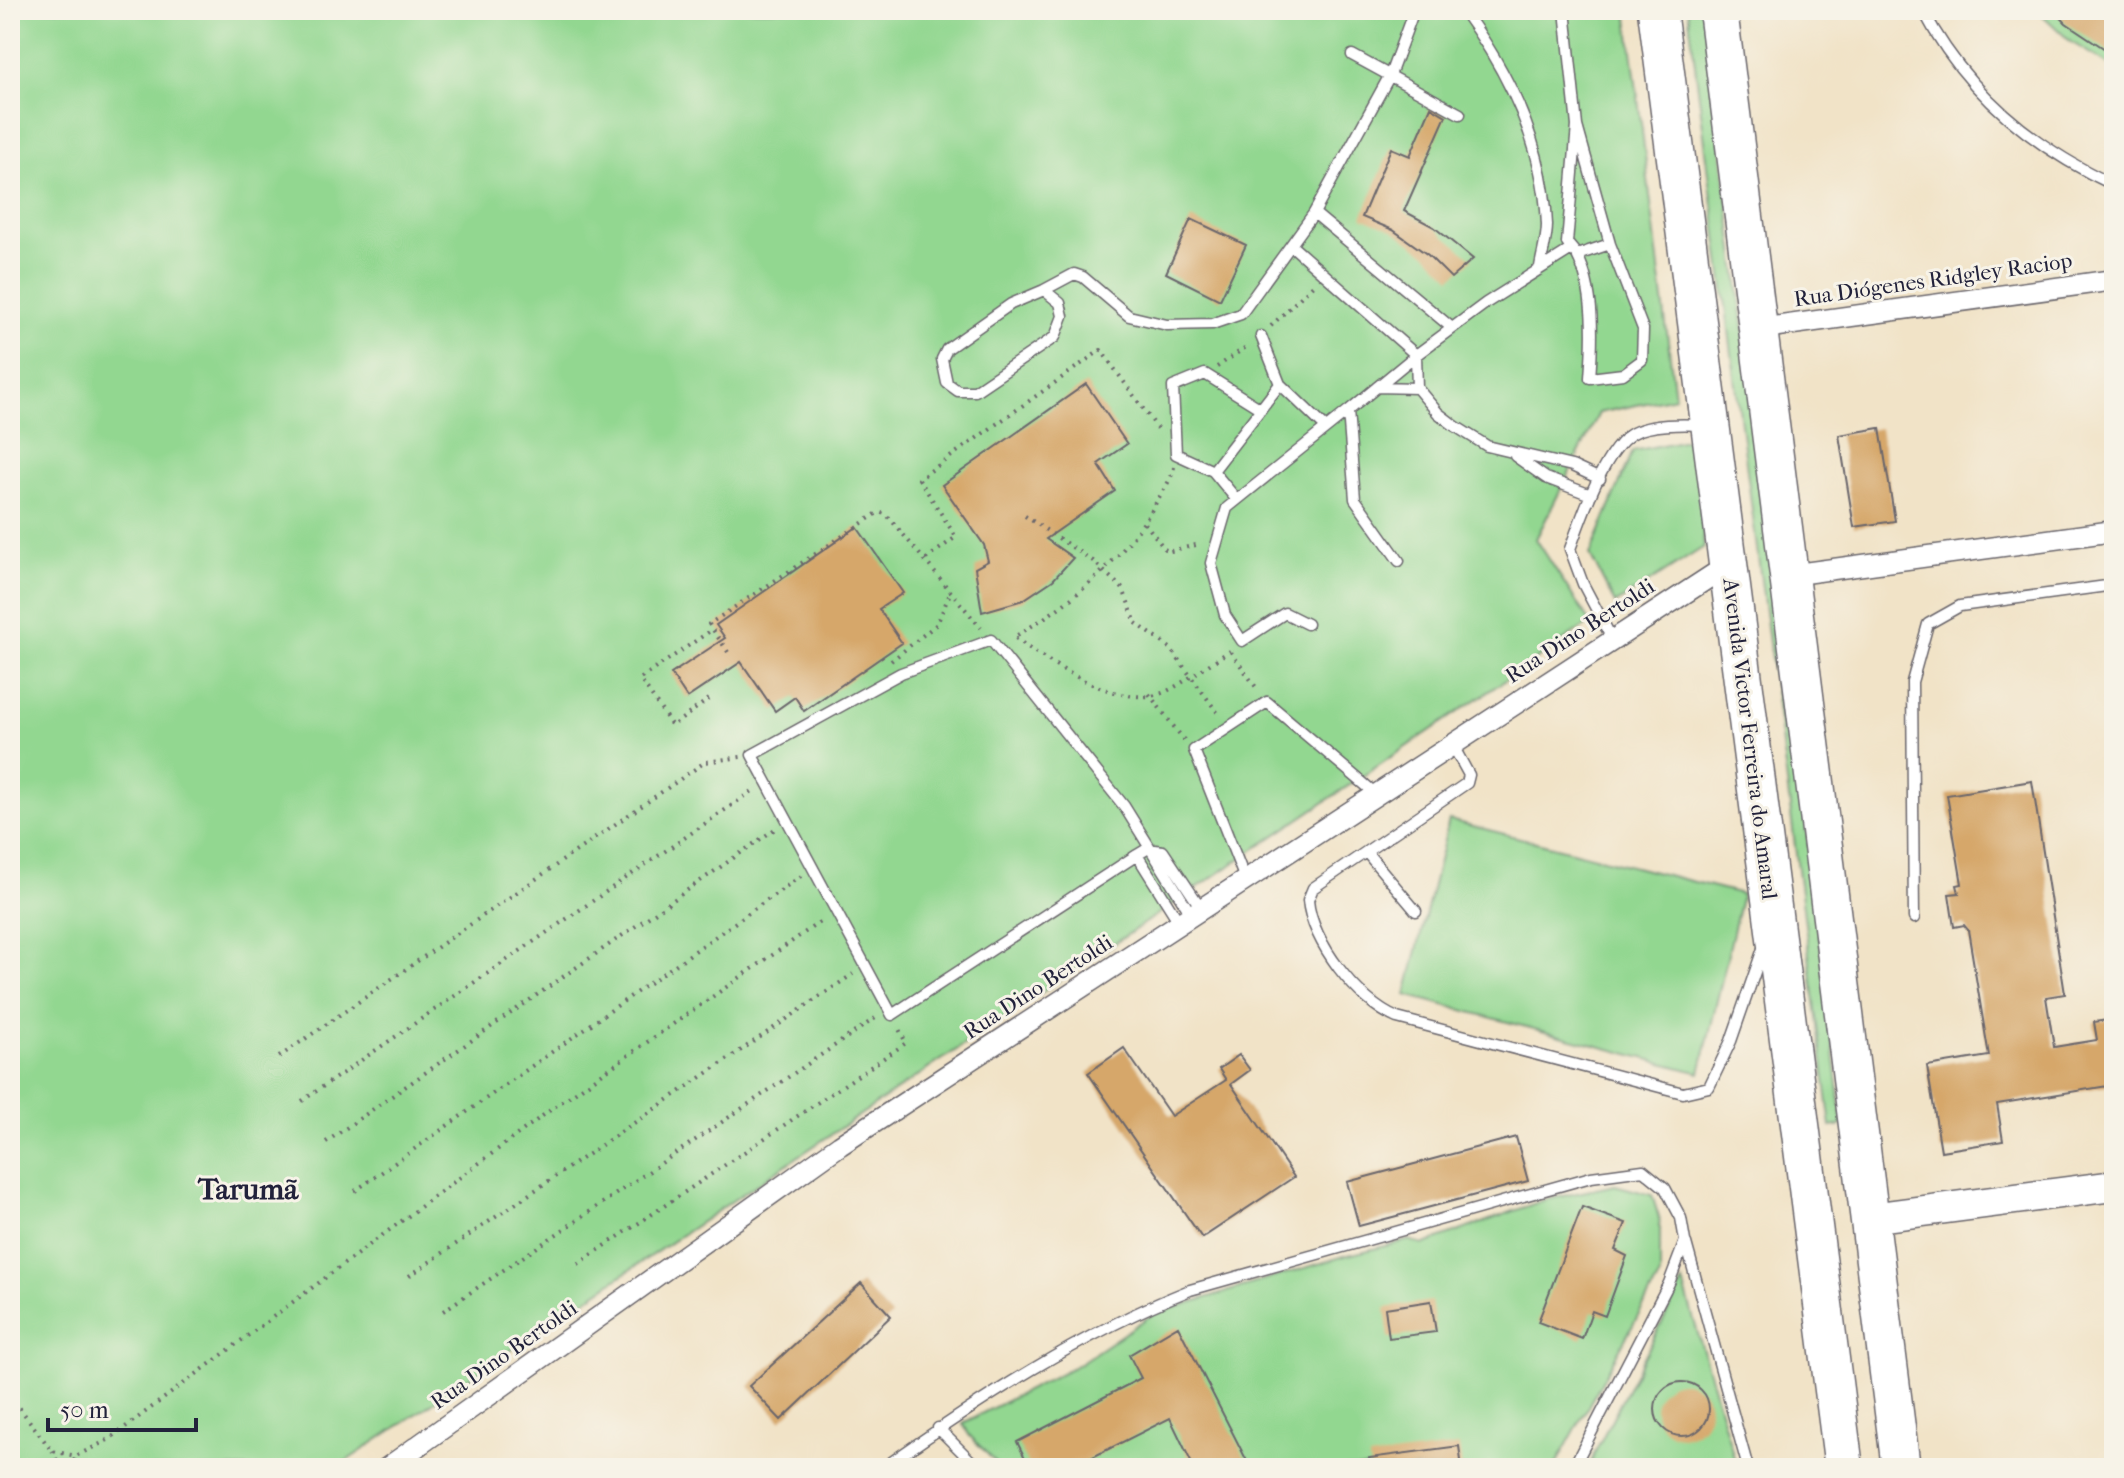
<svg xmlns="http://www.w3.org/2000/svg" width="2124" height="1478" font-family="'IM FELL French Canon',serif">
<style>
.green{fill:#92d790;stroke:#5a7c66;stroke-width:2}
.building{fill:#d6a76a}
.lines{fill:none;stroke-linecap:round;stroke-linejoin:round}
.lane-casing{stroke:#6a666c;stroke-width:13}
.street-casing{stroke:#6a666c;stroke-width:23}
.secondary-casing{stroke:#6a666c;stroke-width:33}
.highway-casing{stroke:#6a666c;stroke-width:41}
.path{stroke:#6a666c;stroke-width:4;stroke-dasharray:2 6;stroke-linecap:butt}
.lane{stroke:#fff;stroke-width:10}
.street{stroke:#fff;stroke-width:20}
.secondary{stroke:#fff;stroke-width:30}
.highway{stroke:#fff;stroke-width:38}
.path-bridge{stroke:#6a666c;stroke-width:4;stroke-dasharray:2 6;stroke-linecap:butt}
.labels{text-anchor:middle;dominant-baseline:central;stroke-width:6;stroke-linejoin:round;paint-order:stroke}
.street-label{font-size:22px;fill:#22223b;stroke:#f7f3e8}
.district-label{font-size:30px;font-weight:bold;fill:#22223b;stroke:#f7f3e8}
</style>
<rect width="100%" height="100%" fill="#f7f3e8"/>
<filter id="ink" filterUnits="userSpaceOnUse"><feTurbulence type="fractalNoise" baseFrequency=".0125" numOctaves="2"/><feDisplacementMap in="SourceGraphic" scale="16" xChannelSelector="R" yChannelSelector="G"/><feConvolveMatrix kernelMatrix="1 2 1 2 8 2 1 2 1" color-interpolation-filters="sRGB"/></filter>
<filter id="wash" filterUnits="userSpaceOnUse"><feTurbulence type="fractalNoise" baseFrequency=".006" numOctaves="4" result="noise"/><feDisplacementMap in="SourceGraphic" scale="32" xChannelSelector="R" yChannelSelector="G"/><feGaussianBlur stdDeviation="1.8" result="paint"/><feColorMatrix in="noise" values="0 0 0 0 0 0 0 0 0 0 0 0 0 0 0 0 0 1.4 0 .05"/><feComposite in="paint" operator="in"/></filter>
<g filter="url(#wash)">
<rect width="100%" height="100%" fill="#f1e3c7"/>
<path class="green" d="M 10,10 L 1627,10 L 1675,397 L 1599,413 L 1536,539 L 1590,623 L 336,1468 L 10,1468 Z
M 1688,10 L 1704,10 L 1843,1125 L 1831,1127 Z
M 2037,10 L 2114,10 L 2114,68 L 2071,42 Z
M 1695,438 L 1704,547 L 1615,604 L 1590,555 L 1633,451 Z
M 1449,820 L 1742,894 L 1700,1073 L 1406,995 Z
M 1615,1185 L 1652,1195 L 1660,1221 L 1660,1276 L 1554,1468 L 1001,1468 L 969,1435 L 963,1423 L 1077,1365 L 1153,1314 L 1348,1255 L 1410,1240 L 1422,1245 L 1544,1200 Z
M 1683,1282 L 1737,1468 L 1589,1468 L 1596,1450 Z"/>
<g id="blocks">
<path class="building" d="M 2054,10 L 2114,10 L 2114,55 L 2066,23 Z
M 1431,107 L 1446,116 L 1404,211 L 1434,227 L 1473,259 L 1451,278 L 1428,255 L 1393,230 L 1362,217 L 1391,148 L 1410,156 Z
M 1191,219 L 1246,245 L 1220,300 L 1166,273 Z
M 1086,384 L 1127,444 L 1098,464 L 1115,491 L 1046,539 L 1073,558 L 1053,580 L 1023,600 L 982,612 L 975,568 L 988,561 L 984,545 L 942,485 Z
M 1880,428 L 1895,521 L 1854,527 L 1839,435 Z
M 857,527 L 903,593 L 879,609 L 902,643 L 804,711 L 795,697 L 775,711 L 741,662 L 687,698 L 671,674 L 725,638 L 716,625 Z
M 2032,781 L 2065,994 L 2046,997 L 2054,1047 L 2097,1040 L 2094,1022 L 2114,1019 L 2114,1085 L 1997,1104 L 2003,1141 L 1941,1151 L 1927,1066 L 1989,1056 L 1968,930 L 1964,925 L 1954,927 L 1949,894 L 1959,893 L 1957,885 L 1962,884 L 1947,795 Z
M 1124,1048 L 1171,1116 L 1226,1080 L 1219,1069 L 1239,1055 L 1250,1070 L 1231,1084 L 1294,1177 L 1202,1238 L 1088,1073 Z
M 1516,1137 L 1528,1181 L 1359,1226 L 1347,1182 Z
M 1582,1207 L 1626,1223 L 1615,1250 L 1627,1256 L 1605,1316 L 1592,1311 L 1582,1339 L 1538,1322 Z
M 861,1283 L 891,1316 L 781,1420 L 749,1386 Z
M 1431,1301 L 1436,1332 L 1389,1338 L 1385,1308 Z
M 1178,1326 L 1247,1461 L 1234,1468 L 1194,1468 L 1170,1418 L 1071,1468 L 1030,1468 L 1017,1442 L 1141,1378 L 1129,1355 Z
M1655 1409a27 27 0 1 1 54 0a27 27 0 1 1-54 0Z
M 1459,1446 L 1462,1468 L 1370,1468 L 1369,1458 Z"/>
</g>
</g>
<g filter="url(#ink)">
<use href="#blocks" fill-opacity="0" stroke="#6a666c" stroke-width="2"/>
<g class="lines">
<g class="lane-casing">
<path id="lane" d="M 1414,10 L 1390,75 L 1314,213 L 1452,328
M 1463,10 C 1509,73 1544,145 1547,225 C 1547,239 1542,254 1540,267
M 1565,10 L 1577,126 L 1567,243 L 1577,255 L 1610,244
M 1923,10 C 1965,91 2032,147 2114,185
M 1352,55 L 1460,114
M 1292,246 L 1416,355 L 1348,411 L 1355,499 L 1399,561
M 1570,250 L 1486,303 L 1416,355 L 1417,388 L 1438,413 L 1455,426 L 1487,446 L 1572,466 L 1600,479
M 1577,255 C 1595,290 1593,339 1590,378 L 1623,374 L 1642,360 L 1643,329 L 1610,244 L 1577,126
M 1044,290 L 1074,274 L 1083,277 L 1129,316 L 1167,325 L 1212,324 L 1241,314 L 1314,213
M 1044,290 L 1060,303 L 1063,316 L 1055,337 L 975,391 L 958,391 L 947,383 L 942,359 L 947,349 L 1011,304 Z
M 1261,336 L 1280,384 L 1326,428
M 1377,387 L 1417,388
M 1515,456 L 1546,478 L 1591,495
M 1213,471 L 1280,384
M 1237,500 L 1213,471 L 1176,454 L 1173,387 L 1205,374 L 1261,409
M 1307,624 L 1285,613 L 1242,641 L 1225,615 L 1211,563 L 1227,508 L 1348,411
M 1612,639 L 1583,584 L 1570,549 C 1581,519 1604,449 1633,433 C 1649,424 1683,424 1702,425
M 1452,744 L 1469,775 L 1467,783 L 1313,888 L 1308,900 C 1311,941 1358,1002 1397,1018 L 1683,1093 L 1709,1087 L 1731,1041 L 1765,943
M 1367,853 L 1416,911
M 1137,855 L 892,1015 L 752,755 L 901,673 L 991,640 L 1124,806 L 1191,914
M 1245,879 L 1194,750 L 1267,702 L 1376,794
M 1914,918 L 1912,682 L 1928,624 L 1960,606 L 2114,585
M 1179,922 L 1137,855 L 1147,849 L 1163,851 L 1201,908
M 1686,1243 L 1748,1468
M 938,1428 L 978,1468
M 883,1468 C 979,1400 1080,1334 1190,1290 L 1591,1177 L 1643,1170 L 1665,1188 L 1681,1218 L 1685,1241 L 1669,1283 L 1573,1468"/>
</g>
<g class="street-casing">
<path id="street" d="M 1758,329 L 2114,280
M 1789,575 L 2114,531
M 387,1468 L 840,1145 L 1728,565"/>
</g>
<g class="secondary-casing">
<path id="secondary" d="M 1870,1218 L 2114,1186"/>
</g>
<g class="highway-casing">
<path id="highway" d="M 1657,10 L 1844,1468
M 1718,10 L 1901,1468"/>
</g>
<path class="path" d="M 1271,326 L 1313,285
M 1217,367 L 1249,345
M 1174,467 C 1172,479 1163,490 1157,501 C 1123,561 1073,602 1014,637 C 1047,662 1123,713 1167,691 C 1189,680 1209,663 1230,651
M 1145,523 L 1167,552 L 1196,545 L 1199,549
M 926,559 L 956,537 L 919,479 L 1101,350 L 1160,432
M 1136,623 L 1170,648 L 1220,716
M 728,652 L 709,624 L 879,512 L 887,515 L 981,628
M 1231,652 L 1258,690
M 891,661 L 937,624 L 951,591
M 1149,694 L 1184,740
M 709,699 L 672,726 L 640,679 L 713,629
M 279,1057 L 705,762 L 741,757
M 302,1101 L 754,790
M 326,1142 L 775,829
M 355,1191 L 801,876
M 578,1264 L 906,1043 L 898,1027
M 409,1276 L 853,974
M 443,1311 L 877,1017
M 10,1395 L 52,1451 L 76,1456 L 108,1440 L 557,1105 L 824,919
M 52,1451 L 61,1468
M 71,1468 L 76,1456"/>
<use href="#lane" class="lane"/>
<use href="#street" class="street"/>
<use href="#secondary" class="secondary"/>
<use href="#highway" class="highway"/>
<path class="path-bridge" d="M 1025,516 L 1093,561 L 1123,589 L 1136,623"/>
</g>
</g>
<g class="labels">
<g class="street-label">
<text transform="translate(1933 280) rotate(-8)">Rua Diógenes Ridgley Raciop</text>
<text transform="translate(1580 631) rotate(-33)">Rua Dino Bertoldi</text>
<text transform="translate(1750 739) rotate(83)">Avenida Victor Ferreira do Amaral</text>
<text transform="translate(1038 987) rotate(-33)">Rua Dino Bertoldi</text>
<text transform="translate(504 1355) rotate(-35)">Rua Dino Bertoldi</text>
</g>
<g class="district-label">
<text x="248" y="1189">Tarumã</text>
</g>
</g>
<rect width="2124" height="1478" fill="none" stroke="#f7f3e8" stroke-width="40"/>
<path d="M48 1418v12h148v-12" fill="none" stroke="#22223b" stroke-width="4"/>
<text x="60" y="1418" font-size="24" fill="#22223b" stroke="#f7f3e8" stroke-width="6" paint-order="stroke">50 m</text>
</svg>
